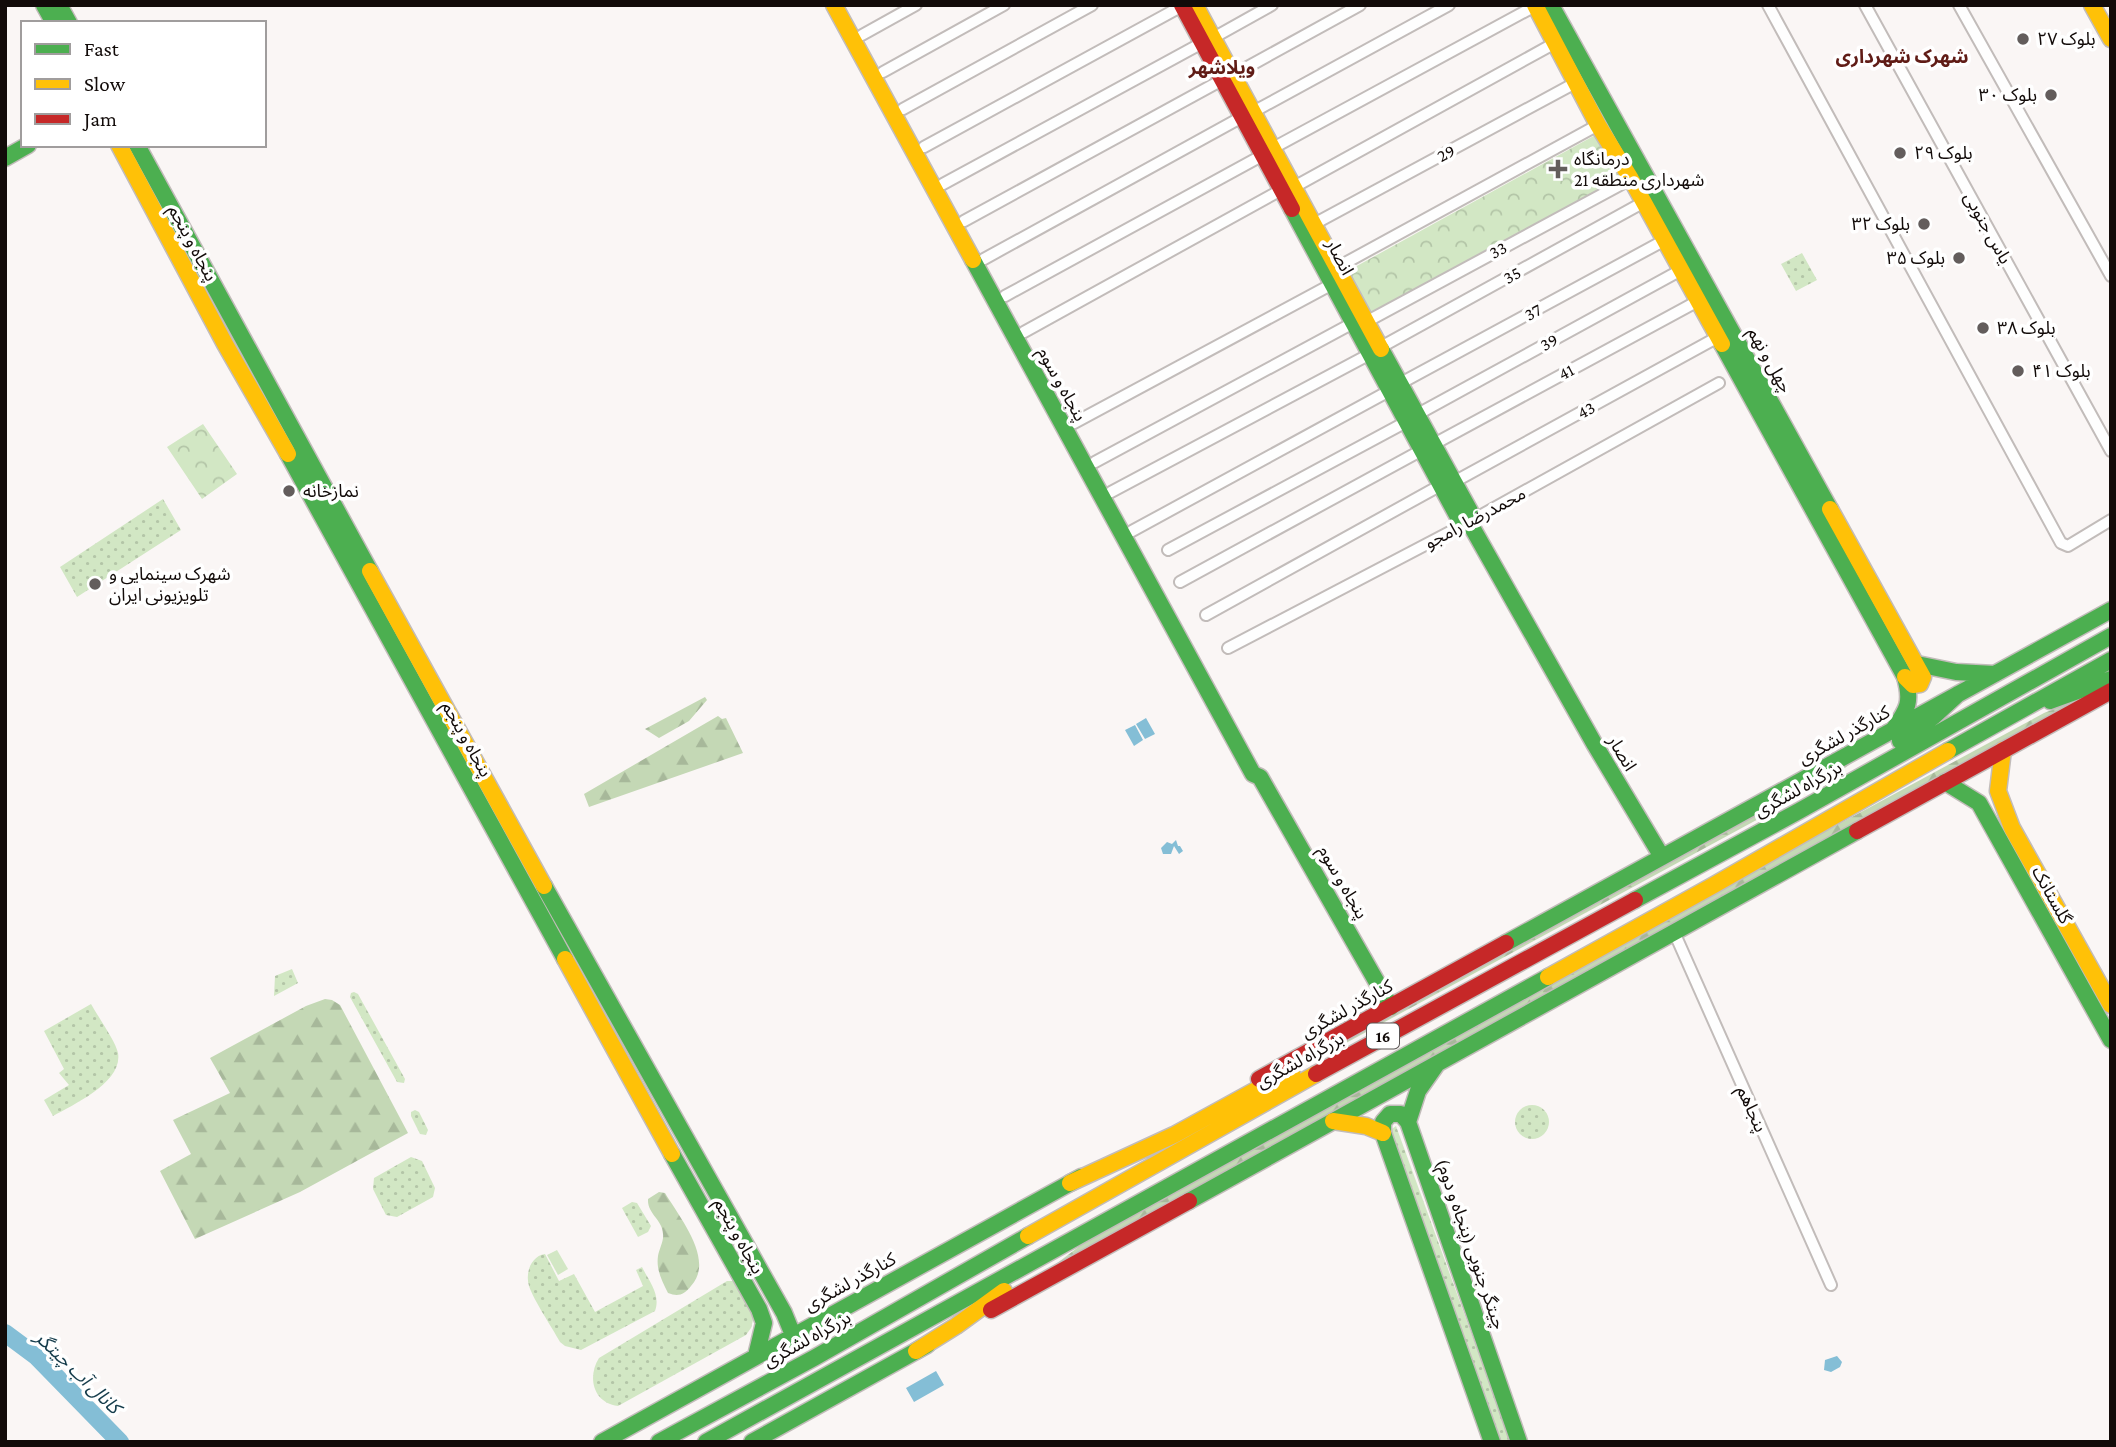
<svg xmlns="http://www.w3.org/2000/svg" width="2116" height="1447" font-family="'Crimson Pro','Noto Sans Arabic',serif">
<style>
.grass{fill:url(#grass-dots)}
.forest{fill:url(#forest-firs)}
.park{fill:url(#park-crowns)}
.garden{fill:#d2e7c4}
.water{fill:#84bed6}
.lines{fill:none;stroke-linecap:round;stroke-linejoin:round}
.river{stroke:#84bed6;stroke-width:18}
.street-casing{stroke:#c2bcba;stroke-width:14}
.fast-casing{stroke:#c2bcba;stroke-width:19}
.slow-casing{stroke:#c2bcba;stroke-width:19}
.jam-casing{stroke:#c2bcba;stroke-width:19}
.street{stroke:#fefefe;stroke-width:10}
.fast{stroke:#4caf50;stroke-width:16}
.slow{stroke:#ffc107;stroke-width:16}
.jam{stroke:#c62828;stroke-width:16}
.poi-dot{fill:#635d5c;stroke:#fff;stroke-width:2.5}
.labels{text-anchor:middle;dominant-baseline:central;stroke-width:7;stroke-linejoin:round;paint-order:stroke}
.shield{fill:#fff;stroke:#595453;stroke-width:2}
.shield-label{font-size:16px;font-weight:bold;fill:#120b09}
.poi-label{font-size:18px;fill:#120b09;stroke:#fff;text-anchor:start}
.street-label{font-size:18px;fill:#120b09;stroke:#fff}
.neighbourhood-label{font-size:19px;font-weight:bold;fill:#601c16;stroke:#fff}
.water-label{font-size:19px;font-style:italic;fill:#153c4b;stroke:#fff}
</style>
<defs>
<pattern id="grass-dots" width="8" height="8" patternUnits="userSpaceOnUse" patternTransform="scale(1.75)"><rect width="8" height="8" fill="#d2e7c4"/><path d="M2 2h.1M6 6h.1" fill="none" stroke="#b3c5a7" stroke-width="1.8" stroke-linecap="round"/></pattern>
<pattern id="forest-firs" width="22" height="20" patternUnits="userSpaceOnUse" patternTransform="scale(1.75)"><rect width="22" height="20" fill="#c4d8b5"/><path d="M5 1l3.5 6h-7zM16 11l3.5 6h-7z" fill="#a7b89a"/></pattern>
<pattern id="park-crowns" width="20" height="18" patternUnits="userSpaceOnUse" patternTransform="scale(1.75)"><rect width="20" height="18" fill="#d2e7c4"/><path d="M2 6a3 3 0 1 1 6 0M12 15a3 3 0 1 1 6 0" fill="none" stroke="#b3c5a7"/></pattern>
</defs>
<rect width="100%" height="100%" fill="#faf6f5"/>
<path class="grass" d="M 1802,253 L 1817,280 L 1796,291 L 1781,264 Z
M 163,499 L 181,530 L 77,597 L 60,567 Z
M 292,969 L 298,983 L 274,996 L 275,976 Z
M 354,992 L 358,994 L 405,1079 L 404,1083 L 397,1082 L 350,997 L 351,993 Z
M 91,1004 C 97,1015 116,1042 118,1053 C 123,1082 74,1104 53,1116 L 44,1100 L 69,1085 L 59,1073 L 64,1069 L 44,1031 Z
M1515 1122a17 17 0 1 1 34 0a17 17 0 1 1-34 0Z
M 415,1110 L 419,1112 L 428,1130 L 426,1135 L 420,1134 L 411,1116 L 411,1112 Z
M 1396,1126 L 1511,1442 L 1498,1442 L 1389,1131 Z
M 411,1157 L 422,1161 L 435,1188 L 433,1197 L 397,1217 L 386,1215 L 373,1189 L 374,1178 Z
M 632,1202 L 637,1203 L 651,1226 L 648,1232 L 638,1237 L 622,1208 Z
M 545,1254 L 559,1281 L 574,1274 L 595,1312 L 643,1286 L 636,1270 L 642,1267 C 649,1281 661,1295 655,1311 L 581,1350 L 565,1346 L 560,1342 C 552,1327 534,1301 529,1286 C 525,1273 531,1256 545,1254 Z
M 727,1281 L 735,1281 L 754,1316 L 751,1328 L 746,1335 L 618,1406 C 593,1403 587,1377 599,1358 Z"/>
<path class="forest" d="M 2088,696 L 1039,1277 L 1098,1232 L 1678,911 L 2044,713 Z
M 705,697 L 707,700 L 689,721 L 659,738 L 645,729 Z
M 718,716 L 722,719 L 726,718 L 743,753 L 589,807 L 584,794 Z
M 1880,742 L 1830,779 L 1799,797 L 1335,1049 L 1309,1057 Z
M 325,999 L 332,1000 L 340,1005 L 408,1133 L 300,1192 L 195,1239 L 160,1171 L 191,1154 L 173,1120 L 230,1093 L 210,1058 L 306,1006 Z
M 659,1192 L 665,1193 C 680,1218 715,1260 691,1286 C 684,1295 678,1297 668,1293 C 662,1281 656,1270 658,1256 C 659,1249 664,1241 663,1234 C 663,1220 647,1214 648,1199 Z"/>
<path class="park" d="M 1599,133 L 1624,180 L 1368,317 L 1344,273 Z
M 203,424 L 237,474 L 202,499 L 167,447 Z"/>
<path class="garden" d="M 557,1250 L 568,1269 L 558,1275 L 547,1255 Z"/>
<path class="water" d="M 1146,718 L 1155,734 L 1145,739 L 1136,724 Z
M 1135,725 L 1143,740 L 1134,746 L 1125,730 Z
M 1176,840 L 1178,846 L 1180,846 L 1183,851 L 1179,854 L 1174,846 L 1171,854 L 1163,854 L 1161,848 L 1167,842 L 1172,844 Z
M 1837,1356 L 1842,1362 L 1840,1367 L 1831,1372 L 1824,1370 L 1825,1360 Z
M 936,1371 L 944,1385 L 914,1402 L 906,1388 Z"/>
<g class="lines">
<path class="river" d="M 5,1333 L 36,1356 L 120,1442"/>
<g class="street-casing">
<path id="street" d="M 1768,5 L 2061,543 L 2068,546 L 2111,520
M 1865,5 L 2111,451
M 1959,5 L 2111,276
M 862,35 L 916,5
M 1213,38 L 1272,5
M 883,72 L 1004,5
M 1233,75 L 1360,5
M 903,109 L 1092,5
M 1253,112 L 1449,5
M 924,147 L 1182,6
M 1273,148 L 1535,6
M 943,184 L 1202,43
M 1294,187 L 1555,43
M 964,221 L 1222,80
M 1314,224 L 1577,82
M 984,259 L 1242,117
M 1336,268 L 1598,125
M 1005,296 L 1263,155
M 1366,322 L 1631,179
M 1024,332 L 1281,190
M 1381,347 L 1644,202
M 1401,383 L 1665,240
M 1418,414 L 1681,270
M 1074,423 L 1336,282
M 1434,444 L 1698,301
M 1095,462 L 1353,323
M 1454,482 L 1718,337
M 1111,492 L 1370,354
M 1132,531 L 1389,391
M 1168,550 L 1406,422
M 1180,582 L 1422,450
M 1206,615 L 1441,485
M 1228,648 L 1469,522 L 1719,383
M 1674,932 L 1831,1285"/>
</g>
<g class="fast-casing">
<path id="fast" d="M 44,5 L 54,23
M 59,5 L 69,23
M 1551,5 L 1830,509
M 137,145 L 370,571
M 5,158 L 28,145
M 1292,209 L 1459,519 L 1469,522
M 973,260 L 1253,774 L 1260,777 L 1391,1007
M 1722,344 L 1905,677 C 1912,702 1908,709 1893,730
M 1381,349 L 1470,511 L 1469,522 L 1595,745 L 1662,857
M 288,454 L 565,959
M 1917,664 L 1956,672 L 1995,674
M 2050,701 L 2111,679
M 1900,741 L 1933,717 L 1958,694
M 1948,751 L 2111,660
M 1945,782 L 1979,803 L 2111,1040
M 544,886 L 784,1313 L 793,1335
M 1635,900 L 1799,811 L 2111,636
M 1506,943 L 2111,610
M 1437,1064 L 1418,1091 L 1408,1122 L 1519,1442
M 1408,1122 L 1401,1114 L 1390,1114 L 1383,1122 L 1383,1133 L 1492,1442
M 672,1154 L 759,1309 L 764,1323 L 756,1356
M 1189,1201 L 1857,831
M 602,1442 L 1081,1177
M 659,1442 L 814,1358 L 1028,1236
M 706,1442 L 1548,977
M 752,1442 L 927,1345"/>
</g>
<g class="slow-casing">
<path id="slow" d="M 834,5 L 973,260
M 1195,5 L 1381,349
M 1535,5 L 1598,125 L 1631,179 L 1722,344
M 2092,5 L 2111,39
M 119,145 L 225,344 L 288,454
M 1830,509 L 1923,677 L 1920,684 L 1913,685 L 1905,677
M 370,571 L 544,886
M 2003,750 L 1998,791 L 2012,828 L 2111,1005
M 565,959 L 672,1154
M 1548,977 L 1714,885 L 1948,751
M 1333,1121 L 1366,1126 L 1383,1133
M 1070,1183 L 1174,1135 L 1265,1085 L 1292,1074
M 1028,1236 L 1316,1074
M 916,1351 L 956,1326 L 1004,1291"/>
</g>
<g class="jam-casing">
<path id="jam" d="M 1182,5 L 1292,209
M 1857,831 L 2111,691
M 1316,1074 L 1635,900
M 1259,1079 L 1506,943
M 991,1310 L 1189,1201"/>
</g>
<use href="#street" class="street"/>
<use href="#fast" class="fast"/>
<use href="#slow" class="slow"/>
<use href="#jam" class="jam"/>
</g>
<g class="poi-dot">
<circle cx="2023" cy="39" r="7"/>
<circle cx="2051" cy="95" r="7"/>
<circle cx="1900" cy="153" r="7"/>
<path d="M1554.5 158.5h7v7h7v7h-7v7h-7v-7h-7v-7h7z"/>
<circle cx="1924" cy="224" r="7"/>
<circle cx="1959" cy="258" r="7"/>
<circle cx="1983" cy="328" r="7"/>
<circle cx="2018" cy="371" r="7"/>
<circle cx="289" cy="491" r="7"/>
<circle cx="95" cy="584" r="7"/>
</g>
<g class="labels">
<rect class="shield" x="1367" y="1023.5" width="32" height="25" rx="5"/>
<g class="shield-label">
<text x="1383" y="1036">16</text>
</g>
<g class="poi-label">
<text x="2037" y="39">بلوک ۲۷</text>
<text x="2037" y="95" text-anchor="end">بلوک ۳۰</text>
<text x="1914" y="153">بلوک ۲۹</text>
<text x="1574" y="159">درمانگاه<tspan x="1574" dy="21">شهرداری منطقه 21</tspan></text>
<text x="1910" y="224" text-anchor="end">بلوک ۳۲</text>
<text x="1945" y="258" text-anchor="end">بلوک ۳۵</text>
<text x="1997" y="328">بلوک ۳۸</text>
<text x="2032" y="371">بلوک ۴۱</text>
<text x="303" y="491">نمازخانه</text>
<text x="109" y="574">شهرک سینمایی و<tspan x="109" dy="21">تلویزیونی ایران</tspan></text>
</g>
<g class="street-label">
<text transform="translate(1446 153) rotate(-28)">29</text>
<text transform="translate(1988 228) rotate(61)">یاس جنوبی</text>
<text transform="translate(193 243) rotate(62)">پنجاه و پنجم</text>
<text transform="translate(1498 250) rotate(-28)">33</text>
<text transform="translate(1340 257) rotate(62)">انصار</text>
<text transform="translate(1512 275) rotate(-29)">35</text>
<text transform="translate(1533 312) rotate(-28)">37</text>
<text transform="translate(1549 342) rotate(-29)">39</text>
<text transform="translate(1770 360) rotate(61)">چهل و نهم</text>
<text transform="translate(1566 372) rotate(-28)">41</text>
<text transform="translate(1062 384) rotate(61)">پنجاه و سوم</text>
<text transform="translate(1586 410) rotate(-29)">43</text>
<text transform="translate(1475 518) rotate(-28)">محمدرضا رامجو</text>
<text transform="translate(1844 735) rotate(-29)">کنارگذر لشگری</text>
<text transform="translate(467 739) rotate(61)">پنجاه و پنجم</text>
<text transform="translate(1622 753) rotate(59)">انصار</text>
<text transform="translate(1798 789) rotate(-29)">بزرگراه لشگری</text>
<text transform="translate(1343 882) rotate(60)">پنجاه و سوم</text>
<text transform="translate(2052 895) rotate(61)">گلستانک</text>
<text transform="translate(1347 1009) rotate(-29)">کنارگذر لشگری</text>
<text transform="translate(1300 1060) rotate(-29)">بزرگراه لشگری</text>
<text transform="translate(1752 1109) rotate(66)">پنجاهم</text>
<text transform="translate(739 1236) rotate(61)">پنجاه و پنجم</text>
<text transform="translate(1471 1244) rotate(71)">چیتگر جنوبی (پنجاه و دوم)</text>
<text transform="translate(850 1282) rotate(-29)">کنارگذر لشگری</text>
<text transform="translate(807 1339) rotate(-29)">بزرگراه لشگری</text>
</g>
<g class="neighbourhood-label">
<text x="1902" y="56">شهرک شهرداری</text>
<text x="1222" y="67">ویلاشهر</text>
</g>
<g class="water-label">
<text transform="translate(78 1372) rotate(44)">کانال آب چیتگر</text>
</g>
</g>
<rect width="2116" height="1447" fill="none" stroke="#120b09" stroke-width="14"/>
<rect x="21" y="21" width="245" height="126" fill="#ffffff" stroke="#a09d9d" stroke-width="2"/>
<rect x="35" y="44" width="35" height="10" fill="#4caf50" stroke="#a09d9d" stroke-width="2"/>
<text x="84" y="56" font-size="21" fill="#120b09">Fast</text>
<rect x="35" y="79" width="35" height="10" fill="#ffc107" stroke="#a09d9d" stroke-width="2"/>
<text x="84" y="91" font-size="21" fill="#120b09">Slow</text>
<rect x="35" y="114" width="35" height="10" fill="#c62828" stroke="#a09d9d" stroke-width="2"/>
<text x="84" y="126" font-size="21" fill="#120b09">Jam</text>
</svg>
